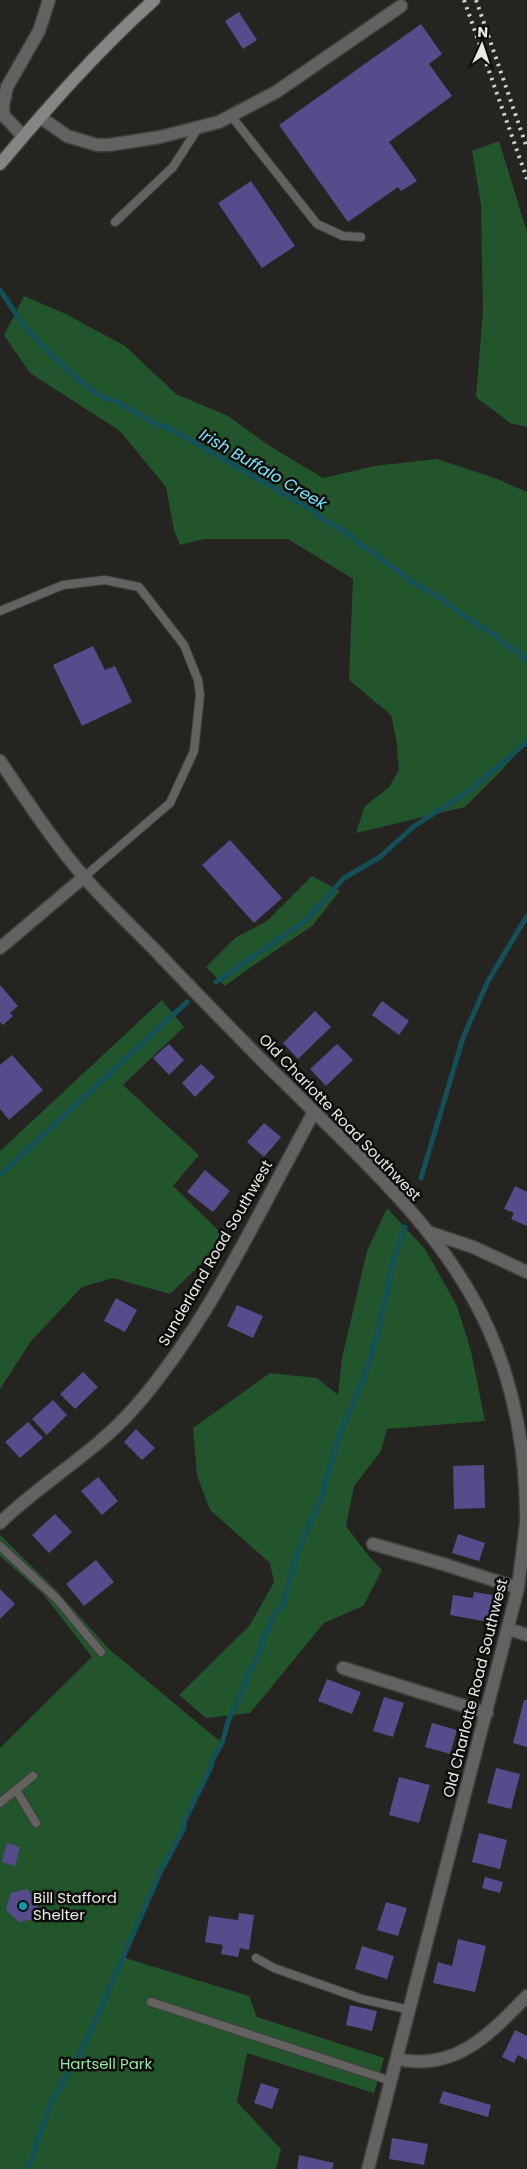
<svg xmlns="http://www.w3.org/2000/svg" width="527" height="2169" font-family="Poppins,sans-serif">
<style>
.green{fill:#22552c}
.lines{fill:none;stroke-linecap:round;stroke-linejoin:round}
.stream{stroke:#135058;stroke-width:5}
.building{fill:#564c8b}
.service-casing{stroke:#403f3c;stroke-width:10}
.minor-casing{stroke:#403f3c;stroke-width:15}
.tertiary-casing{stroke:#403f3c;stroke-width:15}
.secondary-casing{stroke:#403f3c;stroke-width:15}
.service{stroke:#636261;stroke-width:8}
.minor{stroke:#636261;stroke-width:12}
.tertiary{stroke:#636261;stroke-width:12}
.secondary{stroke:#878583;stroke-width:12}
.rail{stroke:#d0d0cd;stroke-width:4;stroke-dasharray:2.5 5;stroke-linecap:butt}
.culture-dot{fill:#0f9aa8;stroke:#0e0d0c;stroke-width:2}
.labels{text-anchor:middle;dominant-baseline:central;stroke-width:5;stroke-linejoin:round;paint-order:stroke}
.street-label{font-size:15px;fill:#e8e8e5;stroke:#0e0d0c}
.poi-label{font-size:15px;fill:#e8e8e5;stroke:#0e0d0c;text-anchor:start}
.park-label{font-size:15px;fill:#93e99f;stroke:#0e0d0c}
.water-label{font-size:16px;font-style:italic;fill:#76e6f7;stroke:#0e0d0c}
</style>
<rect width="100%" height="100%" fill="#252421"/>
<path class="green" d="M 499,141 L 527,232 L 527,427 L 510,423 L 476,397 L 483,311 L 481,205 L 472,151 Z
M 24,296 L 66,314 L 125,346 L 176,394 L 228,416 L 268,445 L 323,478 L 375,466 L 437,459 L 495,478 L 527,492 L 527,741 L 501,771 L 465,807 L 356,833 L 365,806 L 389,787 L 399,770 L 396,738 L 391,715 L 349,680 L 353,579 L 288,539 L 204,539 L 180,545 L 174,530 L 166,487 L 120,431 L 30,373 L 4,335 Z
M 312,876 L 340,891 L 312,926 L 254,965 L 225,986 L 206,967 L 235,938 L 267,921 Z
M 162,1000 L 184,1027 L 123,1085 L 199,1155 L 173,1186 L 227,1239 L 170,1294 L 113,1278 L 82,1287 L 31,1341 L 0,1389 L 0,1151 Z
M 387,1208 L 425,1249 L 457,1306 L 471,1351 L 485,1421 L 387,1429 L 381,1451 L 354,1486 L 346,1526 L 368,1555 L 382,1570 L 363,1606 L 324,1623 L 250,1713 L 206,1718 L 179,1695 L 250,1625 L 274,1582 L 270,1563 L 210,1510 L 197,1475 L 193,1428 L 270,1373 L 317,1378 L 338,1395 L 342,1358 L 367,1251 Z
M 0,1535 L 56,1590 L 109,1649 L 222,1743 L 198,1791 C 197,1805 184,1814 184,1828 L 160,1873 L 122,1957 L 249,1996 L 257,2017 L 384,2058 L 374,2093 L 247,2053 L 237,2102 L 281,2149 L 276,2169 L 0,2169 L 0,1748 L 92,1657 L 43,1594 L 0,1556 Z"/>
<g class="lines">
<path class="stream" d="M 0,290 C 7,300 14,312 22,322 C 36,340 93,400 115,401 L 156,424 L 169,428 L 312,510 L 324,520 L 348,533 L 360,544 L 401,573 L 407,579 L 437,596 L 479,626 L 497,636 L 502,643 L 520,653 L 527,660
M 216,982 L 306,920 L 344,878 L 380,857 L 413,827 L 470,790 L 527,742
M 0,1175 L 187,1002
M 421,1178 L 463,1038 L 488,981 L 527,916
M 27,2169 L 34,2156 L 34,2149 L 52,2101 L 84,2046 L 160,1873 L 184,1828 L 184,1822 L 211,1767 L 212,1761 L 222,1743 L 229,1719 L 246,1683 L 247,1677 L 262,1647 L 262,1641 L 275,1614 L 283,1605 L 298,1550 L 322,1496 L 338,1438 L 364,1378 L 377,1336 L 393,1262 L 405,1227"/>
</g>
<path class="building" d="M 239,12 L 257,40 L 243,49 L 225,21 Z
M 421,24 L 442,54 L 429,64 L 452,96 L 389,142 L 417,181 L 401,191 L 398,187 L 348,222 L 279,125 Z
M 251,181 L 295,246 L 262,268 L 218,203 Z
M 93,646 L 105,670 L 115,666 L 132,702 L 82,726 L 53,665 Z
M 230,840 L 282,898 L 254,923 L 202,865 Z
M 0,985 L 18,1006 L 10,1013 L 13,1016 L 3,1025 L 0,1022 Z
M 382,1001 L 409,1021 L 399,1035 L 372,1015 Z
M 315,1011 L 331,1027 L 298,1059 L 283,1043 Z
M 169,1044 L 184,1060 L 169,1075 L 153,1058 Z
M 337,1044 L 353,1060 L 326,1086 L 310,1069 Z
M 12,1055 L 43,1090 L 9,1120 L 0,1109 L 0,1065 Z
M 201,1064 L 215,1077 L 195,1097 L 182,1083 Z
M 264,1123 L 281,1137 L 264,1157 L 247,1142 Z
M 205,1170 L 230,1191 L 213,1212 L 187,1192 Z
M 515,1186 L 527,1192 L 527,1226 L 511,1219 L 514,1213 L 504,1209 Z
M 116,1298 L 137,1310 L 125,1332 L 104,1321 Z
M 237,1305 L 263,1316 L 253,1338 L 227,1326 Z
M 83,1372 L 98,1387 L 75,1409 L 60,1394 Z
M 53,1400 L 67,1415 L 47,1435 L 32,1419 Z
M 28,1422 L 43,1438 L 20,1458 L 5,1442 Z
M 136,1429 L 155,1448 L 142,1460 L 124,1442 Z
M 484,1465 L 485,1508 L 454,1509 L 453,1466 Z
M 98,1477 L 118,1501 L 102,1515 L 81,1491 Z
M 55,1514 L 72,1532 L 49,1553 L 32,1535 Z
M 458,1534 L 485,1543 L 479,1561 L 452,1553 Z
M 96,1560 L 114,1582 L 84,1606 L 66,1584 Z
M 0,1589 L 15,1604 L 0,1619 Z
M 474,1592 L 493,1595 L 489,1622 L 450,1615 L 453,1595 L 473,1598 Z
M 327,1679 L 361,1692 L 352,1714 L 318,1701 Z
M 384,1697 L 404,1703 L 393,1737 L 373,1731 Z
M 524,1700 L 527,1700 L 527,1747 L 513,1743 Z
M 432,1723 L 457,1730 L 450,1754 L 425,1747 Z
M 496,1768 L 520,1774 L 511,1809 L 487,1803 Z
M 399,1777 L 430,1785 L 419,1823 L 389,1815 Z
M 479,1833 L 507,1840 L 500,1869 L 472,1862 Z
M 7,1843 L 20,1847 L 15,1866 L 2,1862 Z
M 485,1877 L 503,1882 L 500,1893 L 482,1888 Z
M 27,1889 L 39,1902 L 34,1919 L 19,1922 L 6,1910 L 11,1893 Z
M 386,1902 L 407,1908 L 398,1936 L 377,1930 Z
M 239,1913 L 254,1915 L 249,1950 L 240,1948 L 238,1957 L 221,1954 L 223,1945 L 205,1942 L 209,1916 L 238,1920 Z
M 458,1939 L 486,1946 L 475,1992 L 433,1983 L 438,1962 L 452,1966 Z
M 362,1946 L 394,1956 L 387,1979 L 355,1969 Z
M 350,2005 L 377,2011 L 372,2031 L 346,2025 Z
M 515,2030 L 527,2036 L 527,2060 L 518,2055 L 514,2063 L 502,2057 Z
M 261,2083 L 279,2089 L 272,2109 L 254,2103 Z
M 443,2091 L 491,2105 L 488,2117 L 439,2103 Z
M 392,2138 L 428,2144 L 424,2165 L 389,2159 Z
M 299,2155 L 334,2163 L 332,2169 L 297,2169 Z"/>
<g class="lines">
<g class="service-casing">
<path id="service" d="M 232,117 L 317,224 L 343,236 L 361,237
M 115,222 L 173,167 L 198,128
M 0,611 L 63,585 L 105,580 L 139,587 L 184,645 L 198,680 L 200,695 L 194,751 L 170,803 L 84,877
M 0,1546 L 57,1599 L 101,1652
M 16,1790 L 36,1823
M 0,1803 L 33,1776
M 256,1958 L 274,1968 L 362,1999 L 410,2010
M 151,2002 L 391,2081"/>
</g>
<g class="minor-casing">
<path id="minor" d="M 40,117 L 67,136 L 97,145 L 109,145 L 160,137 L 219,122 L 276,92 L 401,6
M 23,136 L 4,116 L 3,106 L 7,87 L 39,31 L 49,0
M 0,948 L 84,877
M 428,1232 L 473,1247 L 527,1272
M 0,1523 C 42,1482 96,1452 135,1407 C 210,1321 259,1211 314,1112
M 373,1544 L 443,1564 L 518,1588
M 509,1629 L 527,1635
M 343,1668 L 487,1713
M 397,2059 C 455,2072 490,2034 527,1996"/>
</g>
<g class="tertiary-casing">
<path id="tertiary" d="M 0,761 C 27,801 53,841 84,877 C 105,901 129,924 152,947 C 195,992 239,1038 284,1082 C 359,1157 444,1230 488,1328 C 515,1387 527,1458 526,1523 C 524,1544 520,1567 518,1588 L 368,2169"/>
</g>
<g class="secondary-casing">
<path id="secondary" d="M 0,164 C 49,106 98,50 154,0"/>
</g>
<use href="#service" class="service"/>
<use href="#minor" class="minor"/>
<use href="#tertiary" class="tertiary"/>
<use href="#secondary" class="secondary"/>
<path class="rail" d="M 464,0 L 527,179
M 476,0 L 527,148"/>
</g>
<circle class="culture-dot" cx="23" cy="1906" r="5"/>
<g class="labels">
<g class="street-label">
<text transform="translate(340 1117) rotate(46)">Old Charlotte Road Southwest</text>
<text transform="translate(215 1253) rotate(-60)">Sunderland Road Southwest</text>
<text transform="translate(475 1688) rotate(-76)">Old Charlotte Road Southwest</text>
</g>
<g class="poi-label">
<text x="33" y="1897">Bill Stafford<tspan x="33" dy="17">Shelter</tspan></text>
</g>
<g class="park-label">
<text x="106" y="2063">Hartsell Park</text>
</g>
<g class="water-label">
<text transform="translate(263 469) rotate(30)">Irish Buffalo Creek</text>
</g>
</g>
<g transform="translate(482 45) rotate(3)" stroke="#0e0d0c" stroke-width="4" paint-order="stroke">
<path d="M0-4L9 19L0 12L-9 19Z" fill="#e8e8e5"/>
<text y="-8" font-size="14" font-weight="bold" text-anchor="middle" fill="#e8e8e5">N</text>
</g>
</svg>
